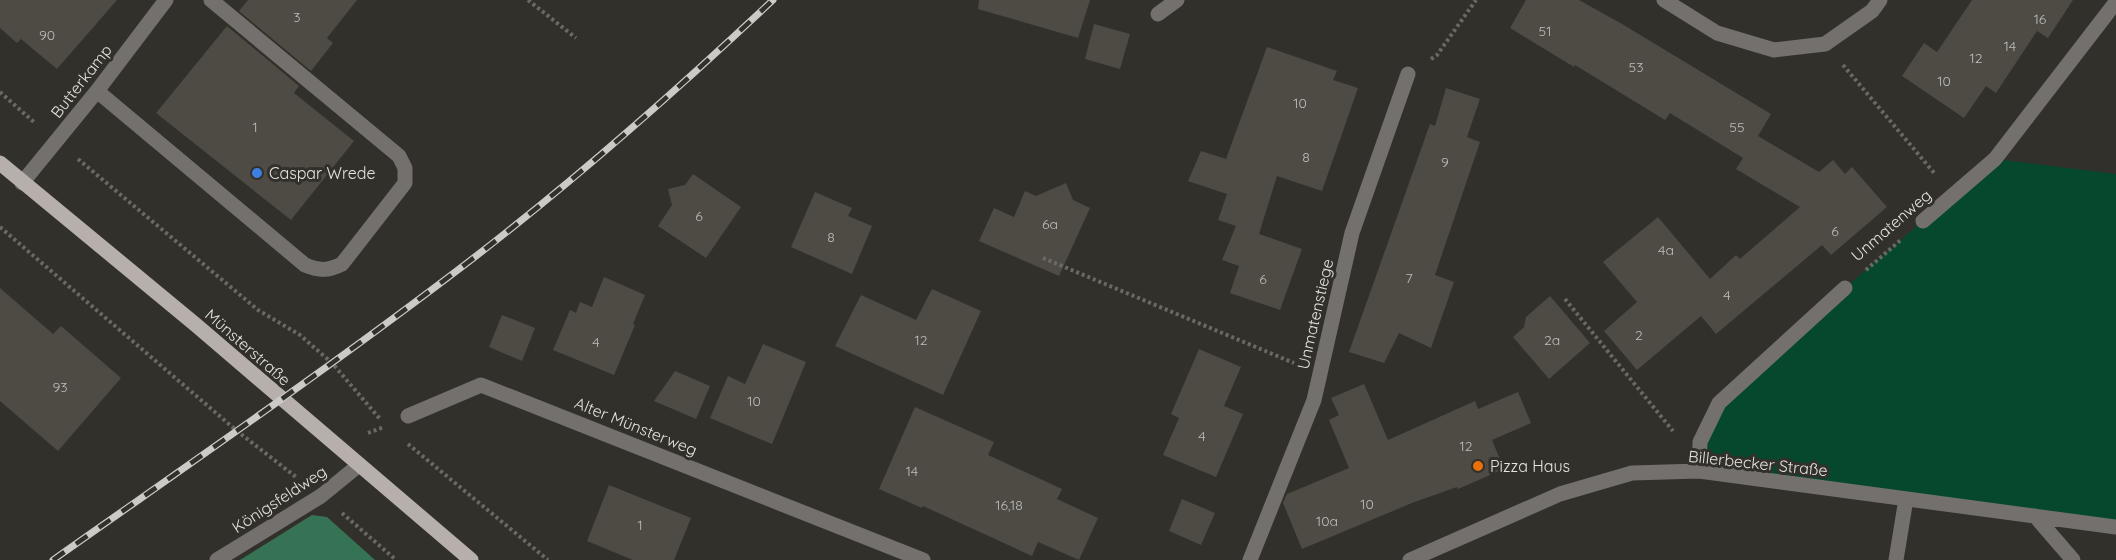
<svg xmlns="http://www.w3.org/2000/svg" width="2116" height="560" font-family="Quicksand,sans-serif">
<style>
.green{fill:#05482d}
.forest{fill:#367355}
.building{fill:#4d4b44}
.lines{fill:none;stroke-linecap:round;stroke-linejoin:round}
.path{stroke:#6b6963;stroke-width:4;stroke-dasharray:3 3;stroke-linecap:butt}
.minor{stroke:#73706e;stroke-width:15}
.major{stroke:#b6afac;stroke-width:15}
.rail-casing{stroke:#cbcac6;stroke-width:7}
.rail{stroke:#32302a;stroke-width:4.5;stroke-dasharray:14;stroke-linecap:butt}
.shop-dot{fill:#3f7fe0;stroke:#32302a;stroke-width:2}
.food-dot{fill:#e8710a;stroke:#32302a;stroke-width:2}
.labels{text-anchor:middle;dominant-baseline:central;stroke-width:6;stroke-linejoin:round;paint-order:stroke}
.number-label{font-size:14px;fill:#bebdb8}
.street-label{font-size:16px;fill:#e4e3df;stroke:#32302a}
.poi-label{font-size:16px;fill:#e4e3df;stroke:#32302a;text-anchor:start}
</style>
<rect width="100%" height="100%" fill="#32302a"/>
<path class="green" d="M 1995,159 L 2116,174 L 2116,526 L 1699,471 L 1719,403 L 1845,288 Z"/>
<path class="forest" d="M 312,515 L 327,517 L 375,560 L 240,560 Z"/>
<path class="building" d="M 0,0 L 117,0 L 57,69 L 21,39 L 17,43 L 0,28 Z
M 248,0 L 357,0 L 327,38 L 333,43 L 311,71 L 239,11 Z
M 979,0 L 1090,0 L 1078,38 L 978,9 Z
M 1526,0 L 1579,0 L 1622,24 L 1771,114 L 1758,136 L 1819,172 L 1833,160 L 1845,174 L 1852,167 L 1887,207 L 1831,255 L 1822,245 L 1716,334 L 1701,316 L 1637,370 L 1604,331 L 1637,302 L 1603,262 L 1658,217 L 1710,279 L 1736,255 L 1740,259 L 1800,207 L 1736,169 L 1743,158 L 1670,113 L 1665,120 L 1575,65 L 1574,67 L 1510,28 Z
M 1972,0 L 2073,0 L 2048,38 L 2037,31 L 1996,93 L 1986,86 L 1964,118 L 1902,76 L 1924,43 L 1937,52 Z
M 1094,24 L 1130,34 L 1120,69 L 1085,59 Z
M 227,26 L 299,86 L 294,93 L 354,141 L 291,220 L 156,113 Z
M 1267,47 L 1337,71 L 1333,80 L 1358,88 L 1322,191 L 1277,176 L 1259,234 L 1302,249 L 1280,310 L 1230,293 L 1239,266 L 1222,260 L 1236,226 L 1218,220 L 1227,194 L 1188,181 L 1201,151 L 1226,159 Z
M 1446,88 L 1480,99 L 1467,137 L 1480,142 L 1435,275 L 1454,282 L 1431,348 L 1399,333 L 1384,363 L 1349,352 L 1430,124 L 1435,126 Z
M 693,174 L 741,207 L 706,258 L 658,226 L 672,205 L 668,189 L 685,185 Z
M 1066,183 L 1073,200 L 1090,208 L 1059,276 L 979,241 L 994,208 L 1014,217 L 1025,191 L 1036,196 Z
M 815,192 L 852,208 L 848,216 L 872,226 L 852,274 L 791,247 Z
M 604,277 L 645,295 L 633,324 L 635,325 L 614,375 L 553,350 L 570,310 L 576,313 L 580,302 L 592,307 Z
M 0,288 L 53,334 L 61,326 L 121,378 L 58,451 L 0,401 Z
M 932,289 L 981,311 L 943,395 L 835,346 L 861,295 L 916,320 Z
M 1550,296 L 1590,343 L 1549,379 L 1513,337 L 1524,327 L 1526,317 Z
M 502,315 L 535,328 L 522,361 L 489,347 Z
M 763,344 L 806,362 L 772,444 L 710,418 L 728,376 L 745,384 Z
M 1199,349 L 1241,367 L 1224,406 L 1243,414 L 1216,477 L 1163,455 L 1179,418 L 1171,414 Z
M 675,371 L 710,386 L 696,419 L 654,401 Z
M 1364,384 L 1388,440 L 1475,401 L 1478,409 L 1518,392 L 1531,423 L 1492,440 L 1504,469 L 1458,489 L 1457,487 L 1412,503 L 1302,549 L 1283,503 L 1287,494 L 1349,468 L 1329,420 L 1339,415 L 1331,398 Z
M 915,407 L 994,442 L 988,455 L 1062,489 L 1057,499 L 1098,518 L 1079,560 L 1038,542 L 1032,556 L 923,506 L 922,508 L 879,489 Z
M 609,485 L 691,518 L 674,560 L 633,560 L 587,541 Z
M 1182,499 L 1215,513 L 1201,545 L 1169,531 Z"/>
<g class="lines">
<path class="path" d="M 528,0 L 576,38
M 1431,59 L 1437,55 L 1476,0
M 1843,65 L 1935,174
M 0,92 L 35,123
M 78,159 L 258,310 L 300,335 L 332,363 L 380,419
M 0,227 L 237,431 L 296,477
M 1043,258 L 1294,363
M 1866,270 L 1902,239
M 1565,299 L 1673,431
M 368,433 L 384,427
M 408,444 L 548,560
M 342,513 L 396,560"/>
<path class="minor" d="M 1664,0 L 1717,33 L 1774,50 L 1825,44 L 1872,11 L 1880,0
M 1158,14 L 1177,0
M 97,91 L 305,265 C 320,271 328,271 342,264 L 405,183 L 405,168 L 399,156 L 211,0
M 22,183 L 97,91 L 166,0
M 1923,221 L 1995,159 L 2116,2
M 408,416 L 481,385 L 923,560
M 1699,471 L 1700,442 L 1719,403 L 1845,288
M 2035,516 L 2073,560
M 217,560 L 321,496 L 359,465
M 1250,560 L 1314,400 L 1352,233 L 1408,74
M 1410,560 L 1560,494 L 1632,473 L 1699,471 L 2116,527
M 1896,560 L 1906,499"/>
<path class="major" d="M 0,163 L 196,325 L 471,560"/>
<g class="rail-casing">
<path id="rail" d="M 53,560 C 192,462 332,366 467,263 C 574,181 675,92 773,0"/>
</g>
<use href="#rail" class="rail"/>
</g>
<circle class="shop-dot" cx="257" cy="173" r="6"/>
<circle class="food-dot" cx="1478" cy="466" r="6"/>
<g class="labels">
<g class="number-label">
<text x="297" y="17">3</text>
<text x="2040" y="19">16</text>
<text x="1545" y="31">51</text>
<text x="47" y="35">90</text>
<text x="2010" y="46">14</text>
<text x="1976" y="58">12</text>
<text x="1636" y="67">53</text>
<text x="1944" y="81">10</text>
<text x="1300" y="103">10</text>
<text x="255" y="127">1</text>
<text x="1737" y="127">55</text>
<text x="1306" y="157">8</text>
<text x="1445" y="162">9</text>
<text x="699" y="216">6</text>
<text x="1050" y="224">6a</text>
<text x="1835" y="231">6</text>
<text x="831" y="237">8</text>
<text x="1666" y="250">4a</text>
<text x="1409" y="278">7</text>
<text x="1263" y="279">6</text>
<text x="1727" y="295">4</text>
<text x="1639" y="335">2</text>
<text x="921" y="340">12</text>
<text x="1552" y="340">2a</text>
<text x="596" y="342">4</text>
<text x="60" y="387">93</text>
<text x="754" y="401">10</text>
<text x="1202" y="436">4</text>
<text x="1466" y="446">12</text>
<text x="912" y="471">14</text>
<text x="1367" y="504">10</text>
<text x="1009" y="505">16,18</text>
<text x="1327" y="521">10a</text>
<text x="640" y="525">1</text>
</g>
<g class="street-label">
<text transform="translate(81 81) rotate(-52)">Butterkamp</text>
<text transform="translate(1891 225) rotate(-41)">Unmatenweg</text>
<text transform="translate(1315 314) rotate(-77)">Unmatenstiege</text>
<text transform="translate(248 347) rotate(41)">Münsterstraße</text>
<text transform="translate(636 426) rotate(22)">Alter Münsterweg</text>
<text transform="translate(1758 463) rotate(6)">Billerbecker Straße</text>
<text transform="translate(279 499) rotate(-33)">Königsfeldweg</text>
</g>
<g class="poi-label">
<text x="269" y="173">Caspar Wrede</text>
<text x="1490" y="466">Pizza Haus</text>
</g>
</g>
</svg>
